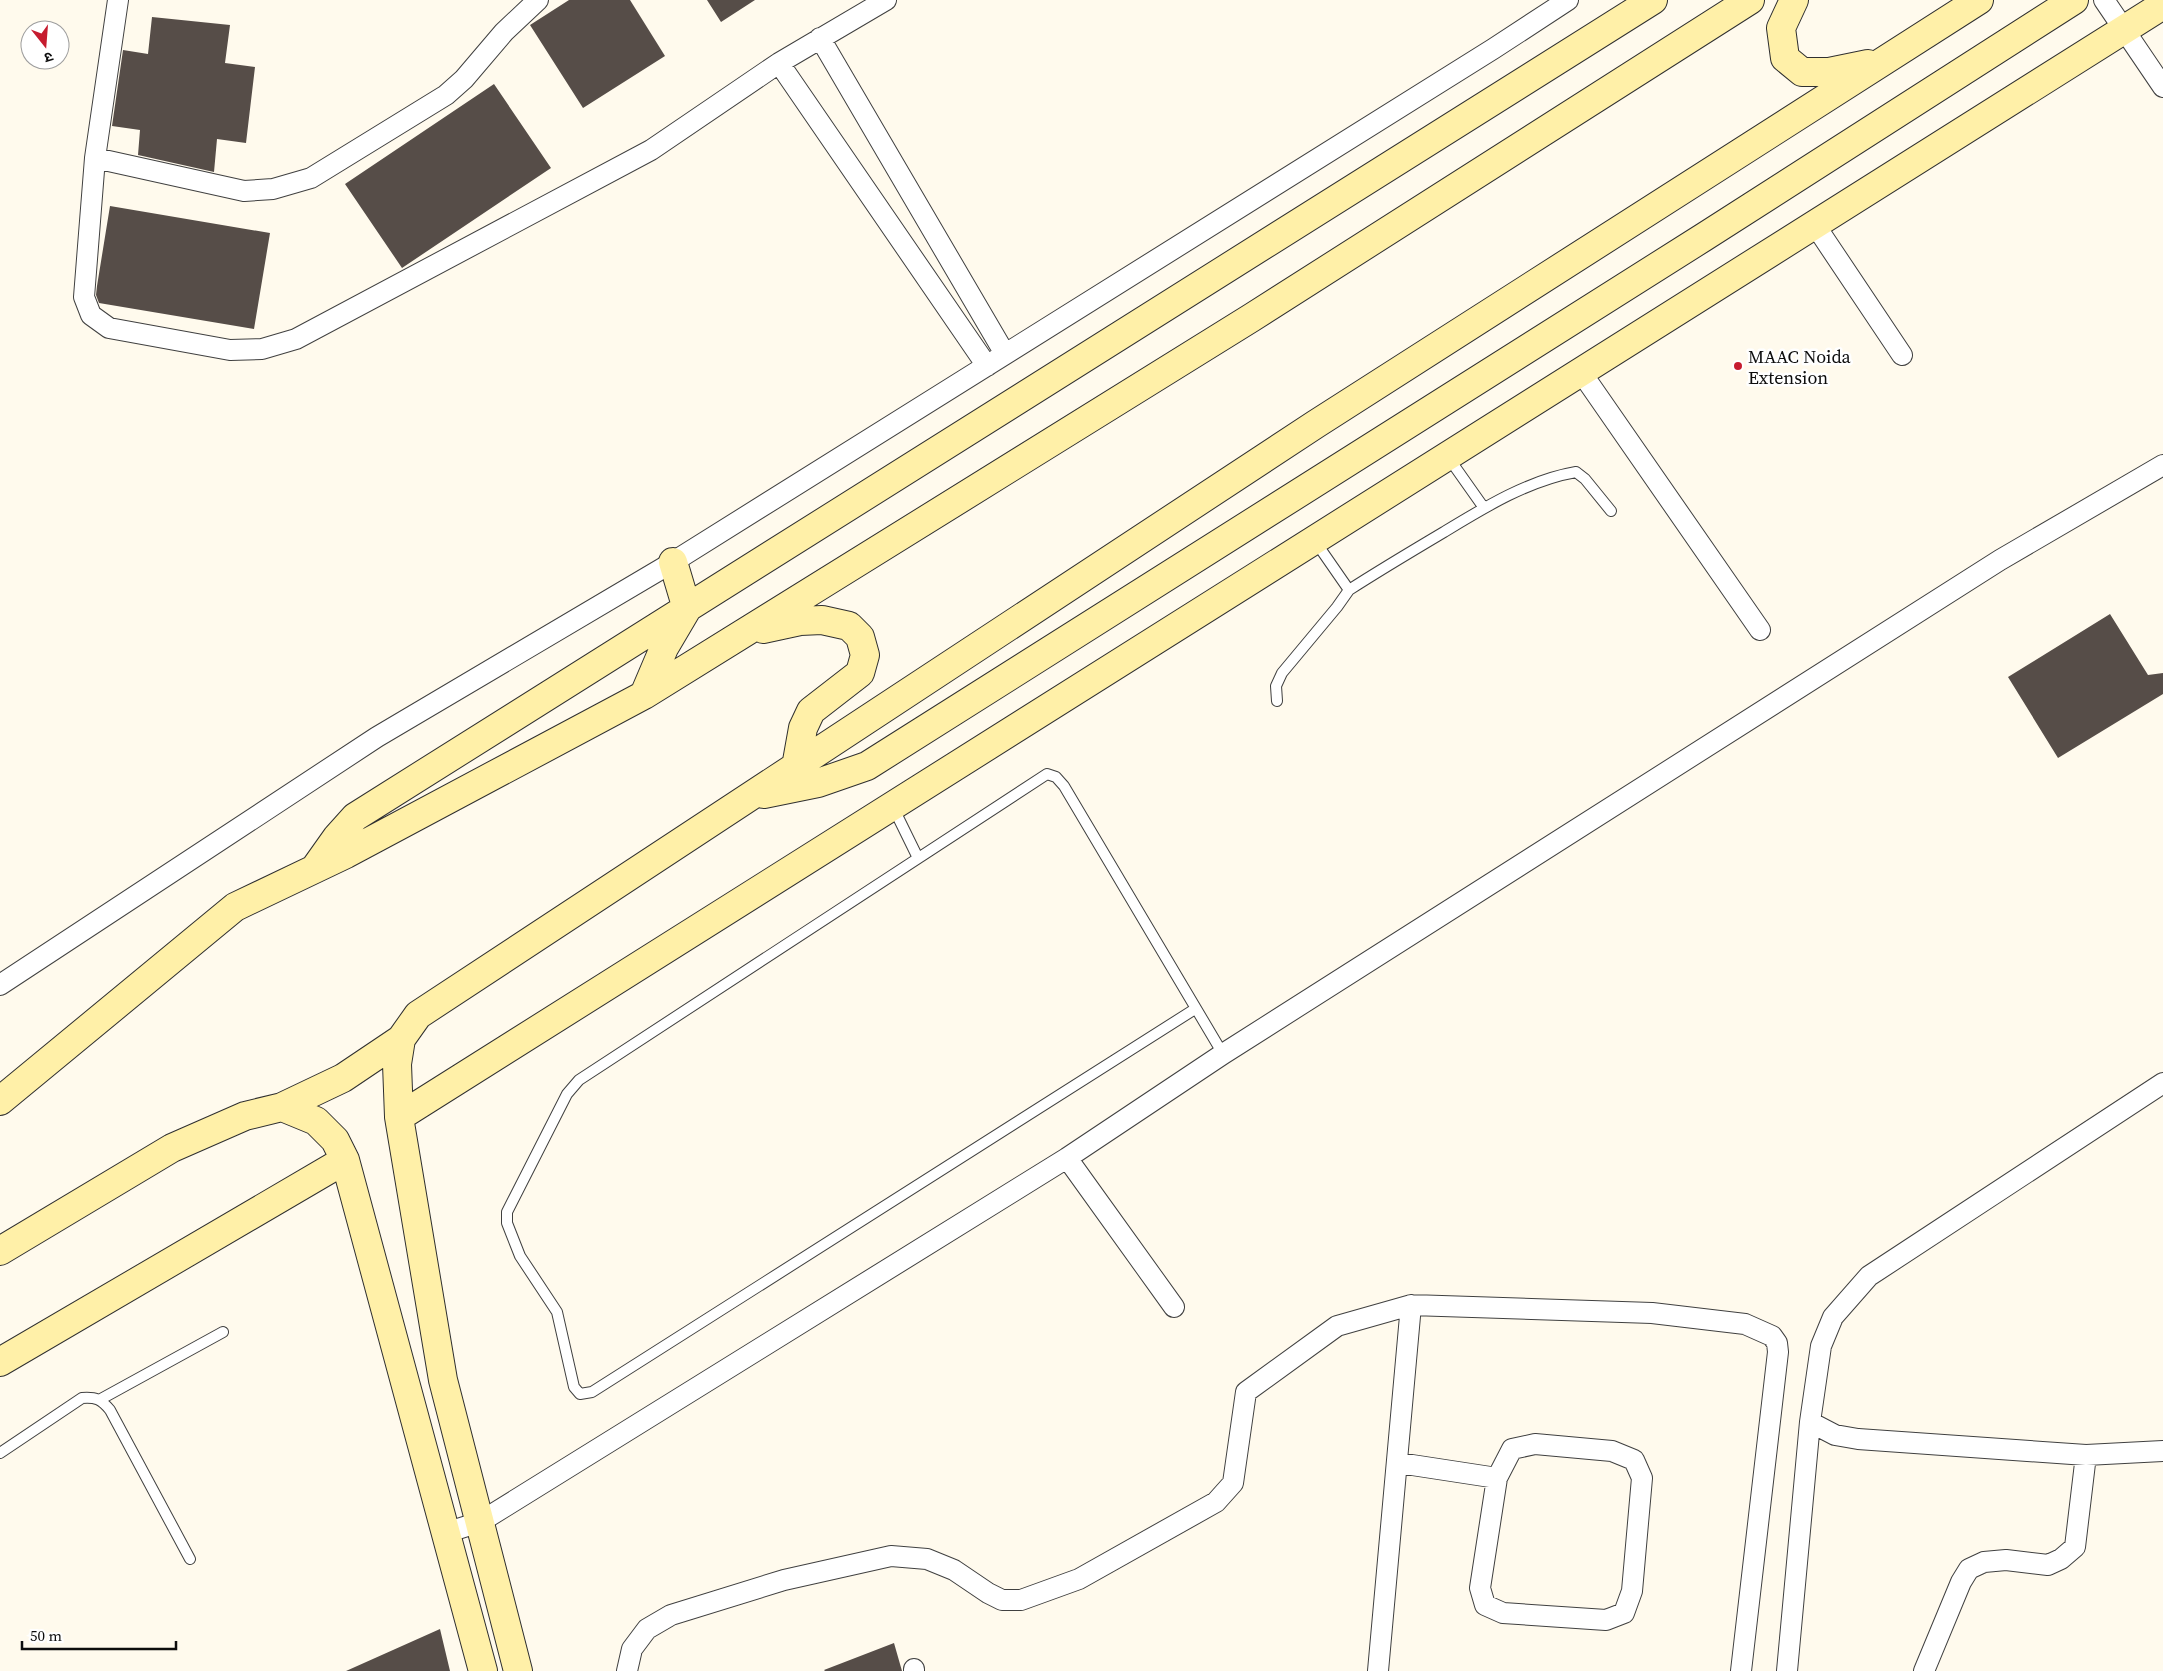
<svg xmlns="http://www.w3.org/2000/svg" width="2163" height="1671" font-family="'Source Serif 4','Noto Sans Devanagari',serif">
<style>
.building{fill:#564d48}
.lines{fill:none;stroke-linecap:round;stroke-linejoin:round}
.lane-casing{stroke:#404040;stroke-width:12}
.street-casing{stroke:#404040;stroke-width:22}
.secondary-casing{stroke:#2f2f2f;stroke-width:30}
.lane{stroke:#fff;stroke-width:10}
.street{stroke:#fff;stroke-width:20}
.secondary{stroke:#fff0a8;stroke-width:28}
.poi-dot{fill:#c61c2f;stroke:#fff;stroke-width:2}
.labels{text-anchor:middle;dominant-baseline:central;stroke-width:5;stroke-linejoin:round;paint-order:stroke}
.poi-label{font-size:18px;fill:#0d0d0d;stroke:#fff;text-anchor:start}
</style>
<rect width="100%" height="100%" fill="#fffaed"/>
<path class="building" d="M 569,0 L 630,0 L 665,56 L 583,108 L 530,25 Z
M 707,0 L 755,0 L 721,22 Z
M 152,17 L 230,25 L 225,63 L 255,67 L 246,143 L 217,139 L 214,172 L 138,155 L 140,130 L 112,126 L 123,50 L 148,54 Z
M 494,84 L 551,168 L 402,268 L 345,184 Z
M 110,206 L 270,233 L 254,329 L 99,303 L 96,295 L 97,286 Z
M 2110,614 L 2148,675 L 2163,673 L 2163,694 L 2058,758 L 2008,677 Z
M 440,1629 L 450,1671 L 346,1671 Z
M 894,1643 L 902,1671 L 825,1671 L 824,1670 Z"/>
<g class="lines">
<g class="lane-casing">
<path id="lane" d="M 1448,457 L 1484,508
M 1315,541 L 1349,590
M 1277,701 L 1276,686 L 1282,673 L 1337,607 L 1349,590 C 1380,570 1412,551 1444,532 C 1485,507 1529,480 1576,472 L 1585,479 L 1611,511
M 893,807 L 918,858
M 1195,1009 L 592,1392 L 580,1394 L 574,1387 L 557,1312 L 520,1256 L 507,1223 L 507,1212 L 567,1094 L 579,1080 L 1047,774 L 1056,777 L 1064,786 L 1223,1054
M 101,1399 L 223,1332
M 0,1453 L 82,1398 C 96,1397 101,1399 110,1410 L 190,1559"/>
</g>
<g class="street-casing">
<path id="street" d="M 118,0 L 95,158 L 84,297 L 91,315 L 109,328 L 230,350 L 262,349 L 296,339 L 651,150 L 779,63 L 886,0
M 2104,0 L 2163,87
M 820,38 L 1005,354
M 779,63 L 987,366
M 95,158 L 244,191 L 273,189 L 311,178 L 446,95 L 464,79 L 504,32 L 538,0
M 1815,225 L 1902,355
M 1581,372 L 1760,630
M 0,985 L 377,737 L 673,562 L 1493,49 L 1568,0
M 1067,1158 L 1174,1307
M 1810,1422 L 1835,1435 L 1858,1439 L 2086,1455 L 2163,1451
M 1535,1444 L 1612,1451 L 1634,1460 L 1642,1478 L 1632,1591 L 1624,1613 L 1606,1620 L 1503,1613 L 1485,1605 L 1480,1588 L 1497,1478 L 1512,1449 Z
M 1399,1463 L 1497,1478
M 445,1533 L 480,1522 L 1067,1158 L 1223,1054 L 2000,560 L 2163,465
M 914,1669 L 914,1671
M 627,1671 L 632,1649 L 647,1629 L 671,1615 L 784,1580 L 891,1556 L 927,1559 L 954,1570 L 988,1593 L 1002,1600 L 1021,1600 L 1079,1579 L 1216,1502 L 1233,1483 L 1246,1392 L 1337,1326 L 1411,1305 L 1652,1313 L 1745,1324 L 1772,1336 L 1777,1343 L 1778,1352 L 1741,1671
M 1378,1671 L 1411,1305
M 1787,1671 L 1810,1422 L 1821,1346 L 1833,1317 L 1869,1276 L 2163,1083
M 1924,1671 L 1961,1582 L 1969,1569 L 1984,1562 L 2006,1560 L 2048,1565 L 2061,1559 L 2075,1547 L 2086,1455"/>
</g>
<g class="secondary-casing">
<path id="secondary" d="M 1794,0 L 1781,28 L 1785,58 L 1802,72 L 1829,72 L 1868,64
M 763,629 L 800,621 L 822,620 L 849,626 L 860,637 L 865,655 L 860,673 L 811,711 L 803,728 L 796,767
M 644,695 L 664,648 L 687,609 L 673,562
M 764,794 L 818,783 L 867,766 L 1704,237 L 2074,0
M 315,868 L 337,837 L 355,817 L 1653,0
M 401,1039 L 397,1064 L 399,1117 L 443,1380 L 518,1671
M 0,1101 L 235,907 L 346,854 L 644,695 L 1251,318 L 1750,0
M 282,1107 L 316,1121 L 335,1140 L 345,1160 L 483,1671
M 399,1117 L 2163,5
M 0,1251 L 172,1148 L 245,1116 L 282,1107 L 343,1078 L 401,1039 L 418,1015 L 1316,424 L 1979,0
M 0,1362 L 345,1160"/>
</g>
<use href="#lane" class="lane"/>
<use href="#street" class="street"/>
<use href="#secondary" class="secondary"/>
</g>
<circle class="poi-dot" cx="1738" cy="366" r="5"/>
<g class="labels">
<g class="poi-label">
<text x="1748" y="356">MAAC Noida<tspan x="1748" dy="21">Extension</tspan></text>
</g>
</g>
<g transform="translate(45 45) rotate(163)"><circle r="24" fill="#ffffff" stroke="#9e9e9e"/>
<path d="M0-4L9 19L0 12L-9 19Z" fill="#c61c2f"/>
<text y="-8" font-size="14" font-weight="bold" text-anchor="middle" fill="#0d0d0d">उ</text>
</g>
<path d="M22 1641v8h154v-8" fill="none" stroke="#0d0d0d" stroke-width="2.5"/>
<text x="30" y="1641" font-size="15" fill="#0d0d0d" stroke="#ffffff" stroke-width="4" paint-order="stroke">50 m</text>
</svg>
